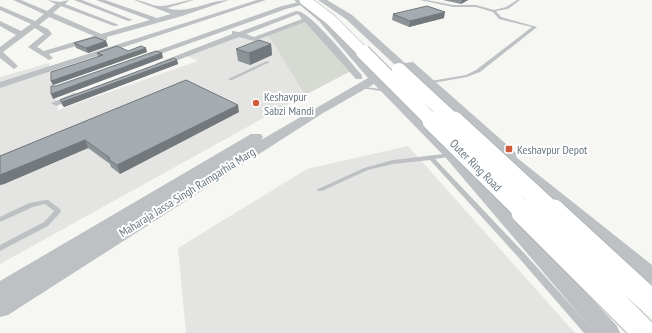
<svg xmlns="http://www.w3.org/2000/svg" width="652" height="333" font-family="'PT Sans Narrow',sans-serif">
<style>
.built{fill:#e4e5e3}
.green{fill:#d6dad3}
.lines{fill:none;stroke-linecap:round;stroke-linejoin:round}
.service{fill:#bdc1c4;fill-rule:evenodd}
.minor{fill:#bdc1c4;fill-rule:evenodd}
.tertiary{fill:#bdc1c4;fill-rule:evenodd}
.primary-bridge-far3-casing{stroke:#b1b5b8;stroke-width:12;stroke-linecap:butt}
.primary-bridge-far2-casing{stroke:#b1b5b8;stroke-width:16;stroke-linecap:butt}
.primary-bridge-far1-casing{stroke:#b1b5b8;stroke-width:21;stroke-linecap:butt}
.primary-bridge-casing{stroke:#b1b5b8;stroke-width:27;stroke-linecap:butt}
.primary-bridge-far3{stroke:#fff;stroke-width:11}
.primary-bridge-far2{stroke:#fff;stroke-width:14}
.primary-bridge-far1{stroke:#fff;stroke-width:19}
.primary-bridge{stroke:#fff;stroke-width:25}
.wall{fill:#8d9498}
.shaded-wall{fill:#73787c}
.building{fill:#a4acb1;stroke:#73787c}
.poi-dot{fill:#cf5b3a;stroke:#fff;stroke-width:1.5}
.labels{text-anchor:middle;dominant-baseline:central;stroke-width:4;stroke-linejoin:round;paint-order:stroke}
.poi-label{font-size:12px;fill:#687681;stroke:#fff;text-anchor:start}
.street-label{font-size:12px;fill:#687681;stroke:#fff}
</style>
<rect width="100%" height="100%" fill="#f6f6f3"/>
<path class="built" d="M 238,35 L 255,40 L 268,35 L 305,95 L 0,264 L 0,77 L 49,63 L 58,110 L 198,61 L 185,55 Z
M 408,146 L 575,333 L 186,333 L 178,248 L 307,169 Z"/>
<path class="green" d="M 307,21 L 351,71 L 305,95 L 268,35 Z"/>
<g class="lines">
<path class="service" d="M 420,0 L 426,0 L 453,5 L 476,5 L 494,10 L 506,7 L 517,0 L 520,0 L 508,9 L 496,11 L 501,17 L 537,27 L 480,72 L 467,77 L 427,84 L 425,83 L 425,82 L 466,75 L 476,70 L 532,27 L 499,19 L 493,12 L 476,7 L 453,7 Z
M 267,61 L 270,62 L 232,80 L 230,80 L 228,79 Z
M 359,86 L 387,90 L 389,91 L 387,92 L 361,88 L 359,87 Z
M 452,153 L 455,155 L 454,156 L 435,159 L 525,254 L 593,330 L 595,333 L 584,333 L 519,258 L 430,160 L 393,164 L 368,170 L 322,191 L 318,191 L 317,190 L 318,189 L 364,168 L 393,160 Z
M 46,200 L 48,200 L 60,209 L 61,211 L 60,213 L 48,226 L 0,251 L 0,245 L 44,222 L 54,211 L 45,204 L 33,207 L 0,222 L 0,217 L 29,203 Z"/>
<path class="minor" d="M 13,0 L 21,0 L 47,11 L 56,4 L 47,0 L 60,2 L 69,0 L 65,4 L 119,25 L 114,26 L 61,6 L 53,13 L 101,34 L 150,20 L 96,0 L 105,0 L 157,18 L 171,14 L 134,0 C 144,0 153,7 162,6 C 173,5 183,0 194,0 L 167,8 C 188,15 208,0 229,0 L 182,16 L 107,37 L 107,40 L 100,39 L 49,54 L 53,58 L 49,60 L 28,47 L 44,34 L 35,28 L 3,52 L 18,66 L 14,69 L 0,58 L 0,47 L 16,35 L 0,26 L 0,21 L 21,31 L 31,24 L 0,10 L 0,6 L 35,21 L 44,14 ZM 49,17 L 94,36 L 44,51 L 37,47 L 52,34 L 48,29 L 39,25 Z
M 74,0 L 82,0 L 133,20 L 128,21 Z
M 257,0 L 266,0 L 0,88 L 0,82 Z
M 303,1 L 306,3 L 305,4 L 286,9 L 146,59 L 139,57 L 282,6 Z
M 296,11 C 309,9 351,63 362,75 L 362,79 L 356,79 L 305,22 L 254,41 L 239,37 L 162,66 L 156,66 L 155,64 L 232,34 L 232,31 L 239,32 ZM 298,14 L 302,19 L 254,37 L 246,34 Z
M 74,93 L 77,94 L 77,98 L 56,106 L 51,103 Z"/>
<path class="tertiary" d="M 294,0 L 303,0 L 325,17 L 379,77 L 456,152 L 617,326 L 620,333 L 595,333 L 446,158 L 374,84 L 323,113 L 8,315 L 0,317 L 0,281 L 251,134 L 261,134 L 263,137 L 261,140 L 368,78 L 319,21 Z
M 318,0 L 327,0 L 352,15 L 405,63 L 413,62 L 515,152 L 517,155 L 516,157 L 652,265 L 652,284 L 645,282 L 494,154 L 492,151 L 494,148 L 417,77 L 409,78 L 346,19 Z"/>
<g class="primary-bridge-far3-casing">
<path id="primary-bridge-far3" d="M 305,0 L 331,20 L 364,53"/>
</g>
<g class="primary-bridge-far2-casing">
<path id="primary-bridge-far2" d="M 363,52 L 433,122
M 399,70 L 455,122"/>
</g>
<g class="primary-bridge-far1-casing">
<path id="primary-bridge-far1" d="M 432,121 L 525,213
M 454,121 L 554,213"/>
</g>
<g class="primary-bridge-casing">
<path id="primary-bridge" d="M 524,212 L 645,333
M 553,212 L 652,303"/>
</g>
<use href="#primary-bridge-far3" class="primary-bridge-far3"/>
<use href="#primary-bridge-far2" class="primary-bridge-far2"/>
<use href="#primary-bridge-far1" class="primary-bridge-far1"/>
<use href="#primary-bridge" class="primary-bridge"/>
</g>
<path class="wall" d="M 443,0 L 468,0 L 461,4 Z
M 393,14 L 444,18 L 409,27 L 392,20 Z
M 106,41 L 108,46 L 88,53 L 76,48 L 74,43 Z
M 271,44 L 272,55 L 250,65 L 238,61 L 236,49 Z
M 128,51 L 147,52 L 53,85 L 51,81 L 98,56 L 97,53 Z
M 177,60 L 178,64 L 64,107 L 62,105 L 60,100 Z
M 186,80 L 239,112 L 120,174 L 111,167 L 110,164 L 88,148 L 4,184 L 0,185 L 0,156 Z"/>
<path class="shaded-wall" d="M 462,0 L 468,0 L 461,4 Z
M 445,12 L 444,18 L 409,27 L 410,21 Z
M 106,41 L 108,46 L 88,53 L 86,48 Z
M 271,44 L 272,55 L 250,65 L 249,53 Z
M 146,48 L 147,52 L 53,85 L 51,81 Z
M 162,53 L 163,58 L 53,99 L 51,94 Z
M 177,60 L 178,64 L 64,107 L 62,102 Z
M 238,105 L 239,112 L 120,174 L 117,165 Z
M 85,140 L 88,148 L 4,184 L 0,185 L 0,175 Z"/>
<path class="building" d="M 427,6 L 445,12 L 410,21 L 393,14 Z
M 95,37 L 106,41 L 86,48 L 74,43 Z
M 259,40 L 271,44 L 249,53 L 236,49 Z
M 117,46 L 128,51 L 141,46 L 146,48 L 51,81 L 51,72 L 103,55 L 97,53 Z
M 156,51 L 162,53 L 51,94 L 51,86 L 56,86 Z
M 174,58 L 177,60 L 62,102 L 60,100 Z
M 186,80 L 238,105 L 117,165 L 108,159 L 110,158 L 85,140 L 0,175 L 0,156 Z"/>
<g class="poi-dot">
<circle cx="256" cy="103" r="4"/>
<rect x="505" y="145" width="8" height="8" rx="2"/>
</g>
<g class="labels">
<g class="poi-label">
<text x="264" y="96">Keshavpur<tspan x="264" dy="14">Sabzi Mandi</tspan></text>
<text x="517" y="149">Keshavpur Depot</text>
</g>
<g class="street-label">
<text transform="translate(476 165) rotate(45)">Outer Ring Road</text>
<text transform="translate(187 192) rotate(-32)">Maharaja Jassa Singh Ramgarhia Marg</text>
</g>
</g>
</svg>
